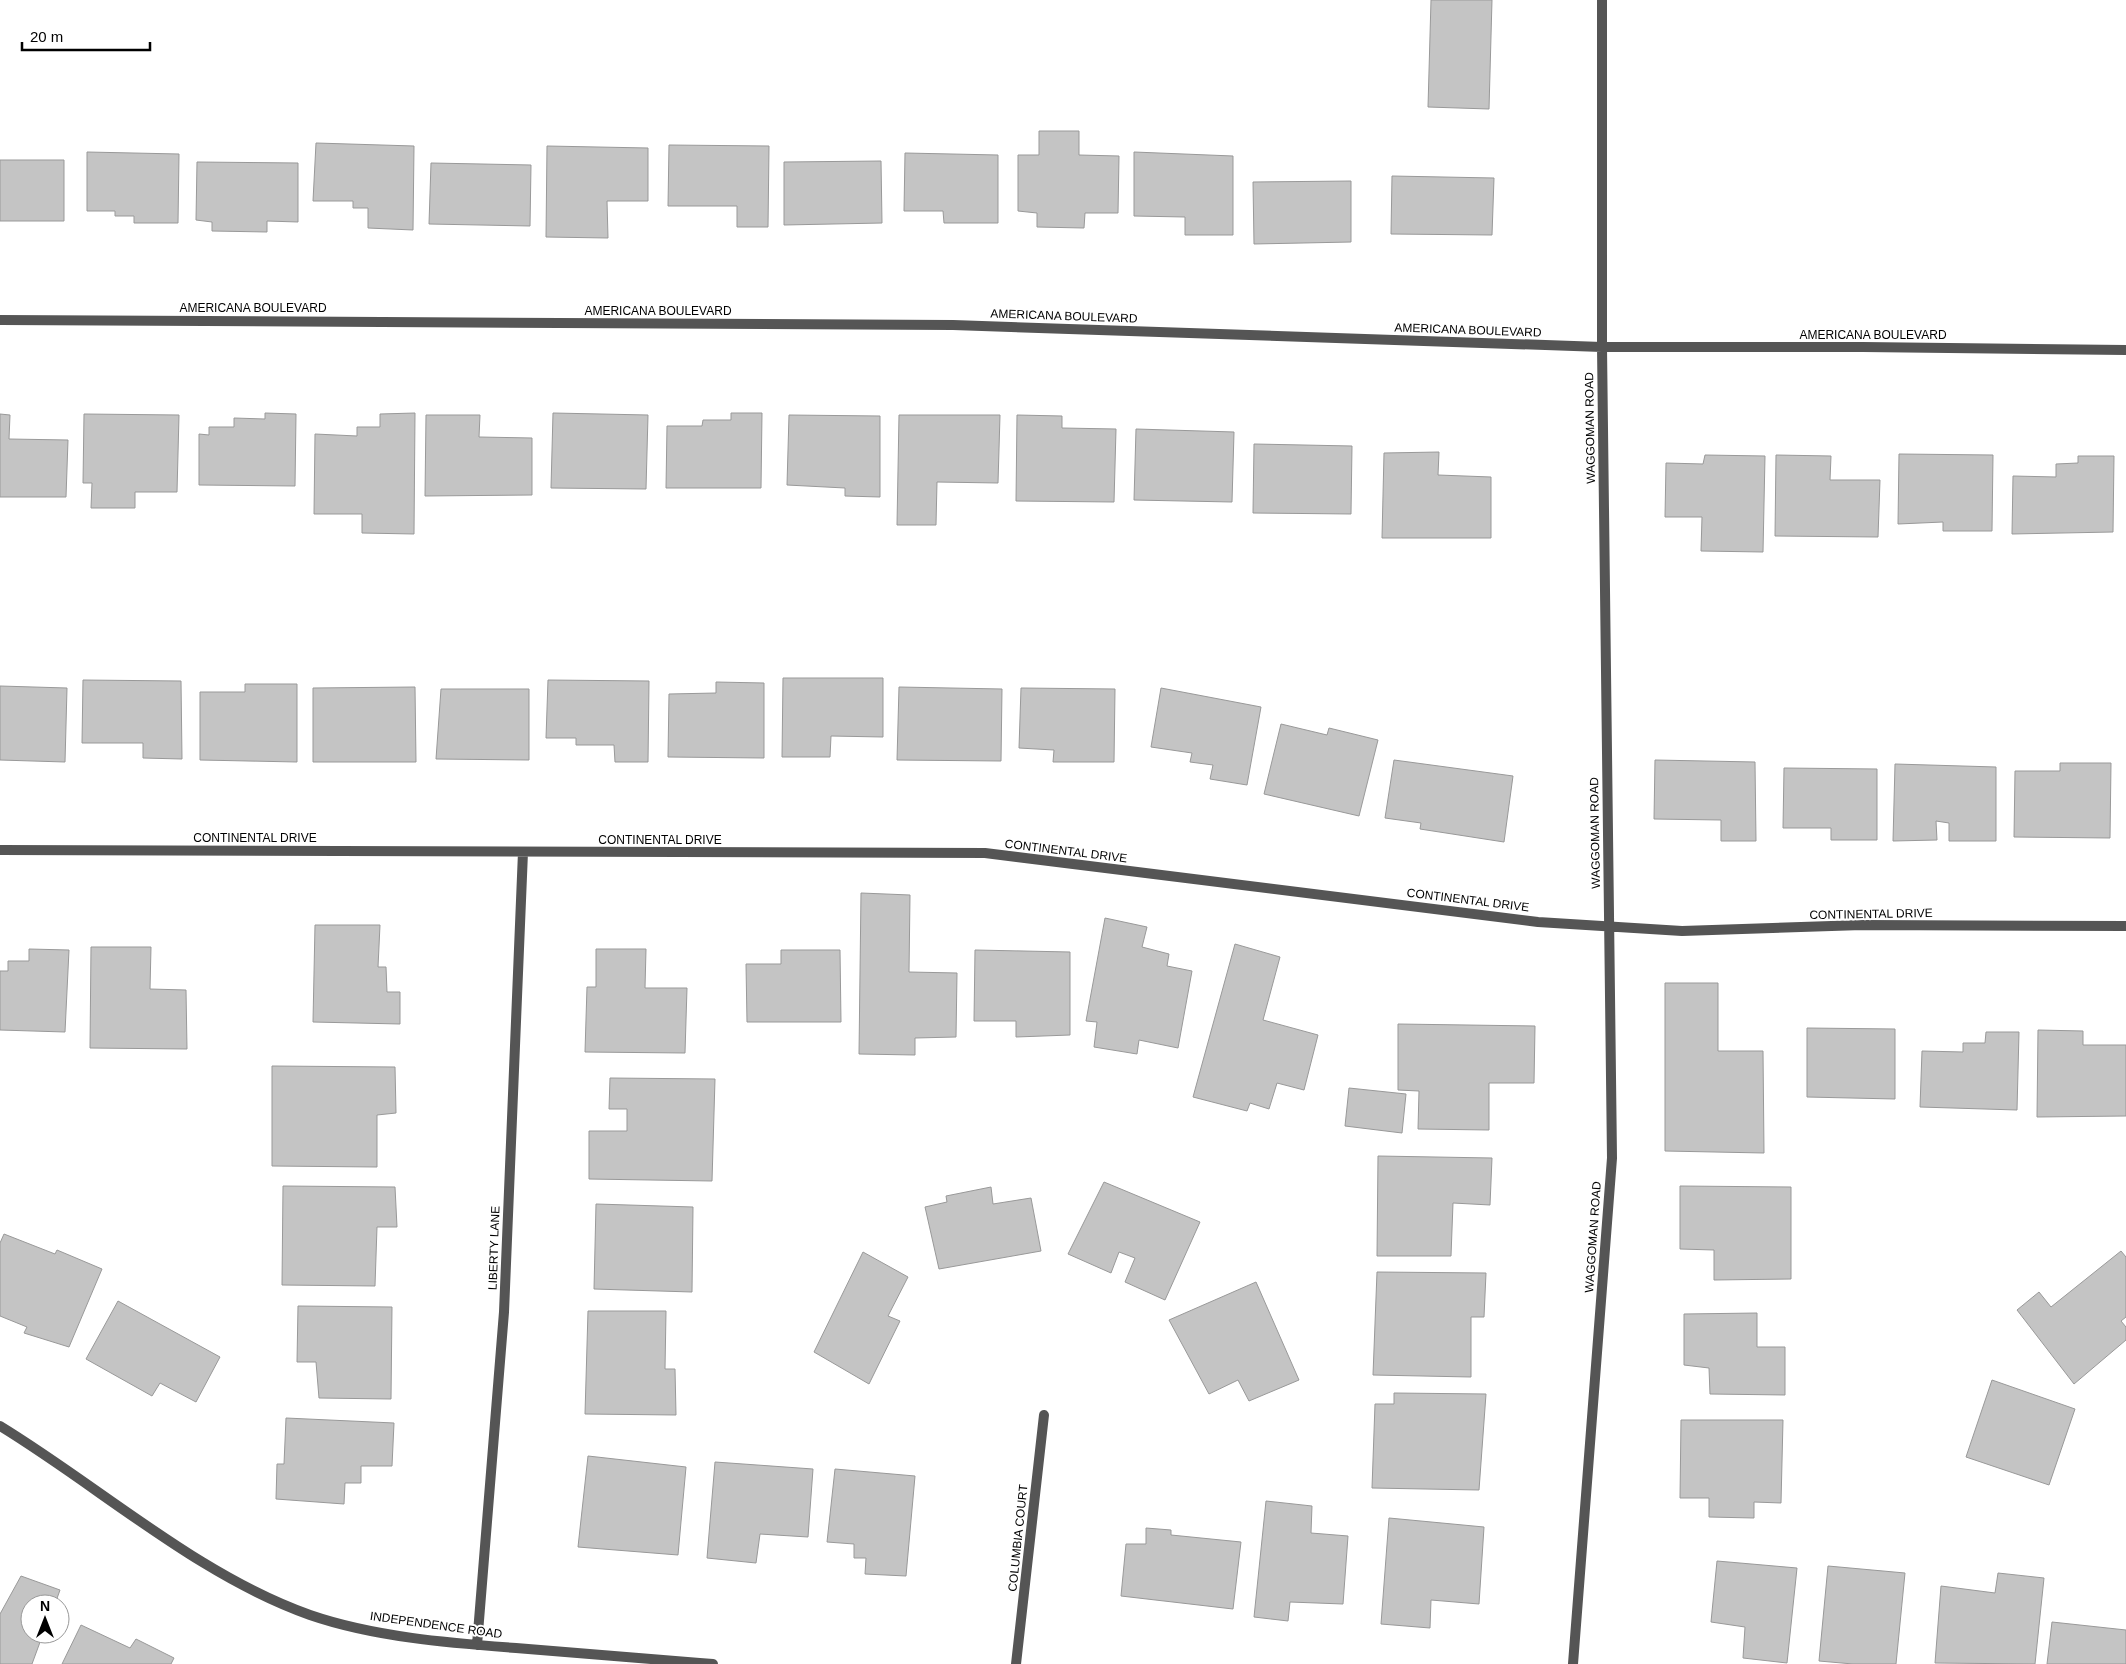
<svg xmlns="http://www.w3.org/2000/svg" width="2126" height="1664" font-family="Arial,sans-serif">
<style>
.building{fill:#c4c4c4;stroke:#999}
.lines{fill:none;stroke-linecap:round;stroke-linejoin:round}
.street{stroke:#555;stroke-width:10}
.labels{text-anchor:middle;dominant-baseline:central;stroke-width:4;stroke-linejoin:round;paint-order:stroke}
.street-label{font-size:12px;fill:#000;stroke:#fff}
</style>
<rect width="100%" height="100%" fill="#fff"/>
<path class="building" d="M 1431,0 L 1492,0 L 1489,109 L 1428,107 Z
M 1039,131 L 1079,131 L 1079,155 L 1119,156 L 1118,213 L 1085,213 L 1084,228 L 1037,227 L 1037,213 L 1018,211 L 1018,155 L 1039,155 Z
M 316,143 L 414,146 L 413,230 L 368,228 L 368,208 L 353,208 L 353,201 L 313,201 Z
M 669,145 L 769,146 L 768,227 L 737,227 L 737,206 L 668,206 Z
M 547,146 L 648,148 L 648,201 L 607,201 L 608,238 L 546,237 Z
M 87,152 L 179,154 L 178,223 L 134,223 L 134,216 L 115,216 L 115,211 L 87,211 Z
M 1134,152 L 1233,156 L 1233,235 L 1185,235 L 1185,217 L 1134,216 Z
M 905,153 L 998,155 L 998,223 L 944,223 L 943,211 L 904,211 Z
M 0,160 L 64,160 L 64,221 L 0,221 Z
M 881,161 L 882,223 L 784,225 L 784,162 Z
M 197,162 L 298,163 L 298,222 L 267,221 L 267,232 L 212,231 L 212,222 L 196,220 Z
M 431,163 L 531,165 L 530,226 L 429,224 Z
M 1392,176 L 1494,178 L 1492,235 L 1391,234 Z
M 1351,181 L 1351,242 L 1254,244 L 1253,182 Z
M 265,413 L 296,414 L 295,486 L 199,485 L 199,434 L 209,435 L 209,427 L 234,427 L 234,418 L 265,419 Z
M 415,413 L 414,534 L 362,533 L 362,514 L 314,514 L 315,434 L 357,436 L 357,427 L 380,427 L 380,414 Z
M 553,413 L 648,415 L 646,489 L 551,488 Z
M 731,413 L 762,413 L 761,488 L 666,488 L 667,426 L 702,426 L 703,420 L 731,420 Z
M 0,414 L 10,415 L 9,439 L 68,440 L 66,497 L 0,497 Z
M 84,414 L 179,415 L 177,492 L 135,492 L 135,508 L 91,508 L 92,483 L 83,483 Z
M 426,415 L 480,415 L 479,437 L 532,438 L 532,495 L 425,496 Z
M 789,415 L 880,416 L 880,497 L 845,496 L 845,488 L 787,485 Z
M 899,415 L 1000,415 L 998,483 L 937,482 L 936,525 L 897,525 Z
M 1017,415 L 1062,416 L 1062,428 L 1116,429 L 1114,502 L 1016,501 Z
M 1136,429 L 1234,432 L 1232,502 L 1134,500 Z
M 1254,444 L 1352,446 L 1351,514 L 1253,513 Z
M 1439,452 L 1438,475 L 1491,477 L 1491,538 L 1382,538 L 1384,453 Z
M 1899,454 L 1993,455 L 1992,531 L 1943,531 L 1943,522 L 1898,524 Z
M 1705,455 L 1765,456 L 1763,552 L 1701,551 L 1702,517 L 1665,517 L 1666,463 L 1703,464 Z
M 1776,455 L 1831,456 L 1830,480 L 1880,480 L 1878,537 L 1775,536 Z
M 2078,456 L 2114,456 L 2113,532 L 2012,534 L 2013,476 L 2056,477 L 2056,464 L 2078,463 Z
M 783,678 L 883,678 L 883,737 L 831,736 L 830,757 L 782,757 Z
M 83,680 L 181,681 L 182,759 L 143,758 L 143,743 L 82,743 Z
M 548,680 L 649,681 L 648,762 L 615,762 L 614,745 L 576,745 L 576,738 L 546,738 Z
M 716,682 L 764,683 L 764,758 L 668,757 L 669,694 L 716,693 Z
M 245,684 L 297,684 L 297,762 L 200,760 L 200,692 L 245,692 Z
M 0,686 L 67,688 L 65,762 L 0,760 Z
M 415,687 L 416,762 L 313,762 L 313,688 Z
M 899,687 L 1002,689 L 1001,761 L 897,760 Z
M 1021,688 L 1115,689 L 1114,762 L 1053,762 L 1054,750 L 1019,748 Z
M 1161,688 L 1261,707 L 1247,785 L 1210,779 L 1213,765 L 1190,762 L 1192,753 L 1151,747 Z
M 441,689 L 529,689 L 529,760 L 436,759 Z
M 1281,724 L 1327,735 L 1329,728 L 1378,740 L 1359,816 L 1264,794 Z
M 1394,760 L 1513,776 L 1504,842 L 1420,829 L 1421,823 L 1385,818 Z
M 1655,760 L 1755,762 L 1756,841 L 1721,841 L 1721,820 L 1654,819 Z
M 2060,763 L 2111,763 L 2110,838 L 2014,837 L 2015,771 L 2060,771 Z
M 1895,764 L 1996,767 L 1996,841 L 1949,841 L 1949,823 L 1936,821 L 1937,840 L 1893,841 Z
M 1784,768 L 1877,769 L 1877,840 L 1831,840 L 1831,828 L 1783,828 Z
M 861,893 L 910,895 L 909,972 L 957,973 L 956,1037 L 915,1038 L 915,1055 L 859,1054 Z
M 1105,918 L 1147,927 L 1142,947 L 1169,954 L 1167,966 L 1192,971 L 1178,1048 L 1139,1040 L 1137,1054 L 1094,1047 L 1097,1022 L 1086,1021 Z
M 315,925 L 380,925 L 378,967 L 386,967 L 387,992 L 400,992 L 400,1024 L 313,1022 Z
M 1235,944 L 1280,957 L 1263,1020 L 1318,1035 L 1304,1090 L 1277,1083 L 1269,1109 L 1250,1103 L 1247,1111 L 1193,1097 Z
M 91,947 L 151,947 L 150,989 L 186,990 L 187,1049 L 90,1048 Z
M 29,949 L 69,950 L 65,1032 L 0,1030 L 0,971 L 8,971 L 8,961 L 29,961 Z
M 596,949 L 646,949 L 645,988 L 687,988 L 685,1053 L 585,1052 L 587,987 L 596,987 Z
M 781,950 L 840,950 L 841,1022 L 747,1022 L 746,964 L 781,964 Z
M 975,950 L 1070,952 L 1070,1035 L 1016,1037 L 1016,1021 L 974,1021 Z
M 1665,983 L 1718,983 L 1718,1051 L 1763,1051 L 1764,1153 L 1665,1151 Z
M 1398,1024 L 1535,1026 L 1534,1083 L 1489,1083 L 1489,1130 L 1418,1129 L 1419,1091 L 1398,1090 Z
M 1807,1028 L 1895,1029 L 1895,1099 L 1807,1097 Z
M 2038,1030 L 2083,1031 L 2083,1045 L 2126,1045 L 2126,1116 L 2037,1117 Z
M 1986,1032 L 2019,1032 L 2017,1110 L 1920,1107 L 1922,1051 L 1963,1052 L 1963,1043 L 1985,1043 Z
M 272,1066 L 395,1067 L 396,1113 L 377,1115 L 377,1167 L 272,1166 Z
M 610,1078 L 715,1079 L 712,1181 L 589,1179 L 589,1131 L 627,1131 L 627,1109 L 609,1109 Z
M 1349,1088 L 1406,1094 L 1402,1133 L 1345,1126 Z
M 1378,1156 L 1492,1158 L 1490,1205 L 1453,1203 L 1451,1256 L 1377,1256 Z
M 1104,1182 L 1200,1222 L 1165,1300 L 1125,1282 L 1135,1258 L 1119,1252 L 1111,1273 L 1068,1254 Z
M 283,1186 L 395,1187 L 397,1227 L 377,1227 L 375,1286 L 282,1285 Z
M 1680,1186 L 1791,1187 L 1791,1279 L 1714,1280 L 1714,1250 L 1680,1249 Z
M 991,1187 L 993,1204 L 1031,1198 L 1041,1251 L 939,1269 L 925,1207 L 947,1202 L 946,1196 Z
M 596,1204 L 693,1207 L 692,1292 L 594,1289 Z
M 4,1234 L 55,1254 L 57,1250 L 102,1269 L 69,1347 L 24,1333 L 27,1327 L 0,1316 L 0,1243 Z
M 2121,1251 L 2126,1257 L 2126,1317 L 2121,1321 L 2126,1327 L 2126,1340 L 2074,1384 L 2017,1310 L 2039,1292 L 2051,1307 Z
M 863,1252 L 908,1277 L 888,1316 L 900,1321 L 869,1384 L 814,1352 Z
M 1377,1272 L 1486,1273 L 1484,1317 L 1471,1317 L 1471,1377 L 1373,1375 Z
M 1256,1282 L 1299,1380 L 1249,1401 L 1238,1380 L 1209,1394 L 1169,1320 Z
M 118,1301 L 220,1357 L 196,1402 L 160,1383 L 152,1396 L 86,1359 Z
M 298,1306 L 392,1307 L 391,1399 L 319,1398 L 316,1362 L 297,1362 Z
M 588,1311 L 666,1311 L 665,1369 L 675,1369 L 676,1415 L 585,1414 Z
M 1757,1313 L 1757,1347 L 1785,1347 L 1785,1395 L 1710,1394 L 1709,1368 L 1684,1365 L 1684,1314 Z
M 1992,1380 L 2075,1409 L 2049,1485 L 1966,1457 Z
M 1394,1393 L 1486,1394 L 1479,1490 L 1372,1488 L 1375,1404 L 1394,1404 Z
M 286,1418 L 394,1423 L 392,1466 L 361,1466 L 361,1483 L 345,1483 L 344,1504 L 276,1499 L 277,1464 L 284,1464 Z
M 1681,1420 L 1783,1420 L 1781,1503 L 1754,1502 L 1754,1518 L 1709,1517 L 1709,1498 L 1680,1498 Z
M 588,1456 L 686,1467 L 678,1555 L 578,1547 Z
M 715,1462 L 813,1469 L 808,1537 L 760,1534 L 756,1563 L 707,1558 Z
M 835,1469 L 915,1476 L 906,1576 L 865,1574 L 866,1558 L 854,1558 L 854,1544 L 827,1542 Z
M 1266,1501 L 1312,1506 L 1311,1533 L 1348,1536 L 1343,1604 L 1290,1602 L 1288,1621 L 1254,1617 Z
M 1389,1518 L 1484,1527 L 1479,1604 L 1431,1600 L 1430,1628 L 1381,1624 Z
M 1146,1528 L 1171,1530 L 1171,1535 L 1241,1542 L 1233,1609 L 1121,1596 L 1126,1544 L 1146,1544 Z
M 1717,1561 L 1797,1568 L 1787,1663 L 1743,1658 L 1745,1627 L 1711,1622 Z
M 1828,1566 L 1905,1573 L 1896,1664 L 1853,1664 L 1819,1661 Z
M 1998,1573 L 2044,1578 L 2035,1664 L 1935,1663 L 1941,1586 L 1995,1593 Z
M 21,1576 L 60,1590 L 55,1604 L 30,1604 L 30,1634 L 43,1634 L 32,1664 L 0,1664 L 0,1614 Z
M 2052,1622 L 2126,1630 L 2126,1664 L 2047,1664 Z
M 81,1625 L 130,1648 L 136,1639 L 174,1658 L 171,1664 L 62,1664 Z"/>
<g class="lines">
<path class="street" d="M 0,320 L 953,325 L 1602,347 L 1863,347 L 2126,350
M 0,850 L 985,853 L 1538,922 L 1682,931 L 1862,925 L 2126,926
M 0,1426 C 100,1487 199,1576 310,1615 C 374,1637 449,1643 516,1648 C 581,1653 647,1659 713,1664
M 477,1645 L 504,1312 L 523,852
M 1016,1664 L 1044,1415
M 1573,1664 L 1612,1158 L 1602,347 L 1602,0"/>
</g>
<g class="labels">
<g class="street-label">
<text x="253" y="308">AMERICANA BOULEVARD</text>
<text x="658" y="311">AMERICANA BOULEVARD</text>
<text transform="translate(1064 316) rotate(2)">AMERICANA BOULEVARD</text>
<text transform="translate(1468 330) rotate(2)">AMERICANA BOULEVARD</text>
<text x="1873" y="335">AMERICANA BOULEVARD</text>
<text transform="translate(1590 428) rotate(-91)">WAGGOMAN ROAD</text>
<text transform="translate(1595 833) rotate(-91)">WAGGOMAN ROAD</text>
<text x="255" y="838">CONTINENTAL DRIVE</text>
<text x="660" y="840">CONTINENTAL DRIVE</text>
<text transform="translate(1066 851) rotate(7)">CONTINENTAL DRIVE</text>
<text transform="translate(1468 900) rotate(7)">CONTINENTAL DRIVE</text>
<text transform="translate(1871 914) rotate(-1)">CONTINENTAL DRIVE</text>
<text transform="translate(1593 1237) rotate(-86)">WAGGOMAN ROAD</text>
<text transform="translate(494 1248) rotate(-88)">LIBERTY LANE</text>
<text transform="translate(1018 1538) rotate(-84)">COLUMBIA COURT</text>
<text transform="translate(436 1625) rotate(8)">INDEPENDENCE ROAD</text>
</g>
</g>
<g transform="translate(45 1619)"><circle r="24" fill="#ffffff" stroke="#999999"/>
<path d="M0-4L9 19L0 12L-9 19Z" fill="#000000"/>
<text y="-8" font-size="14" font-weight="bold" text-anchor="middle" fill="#000000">N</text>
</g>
<path d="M22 42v8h128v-8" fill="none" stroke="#000000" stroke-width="2.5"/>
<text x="30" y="42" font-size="15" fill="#000000" stroke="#ffffff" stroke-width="4" paint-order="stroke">20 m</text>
</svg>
